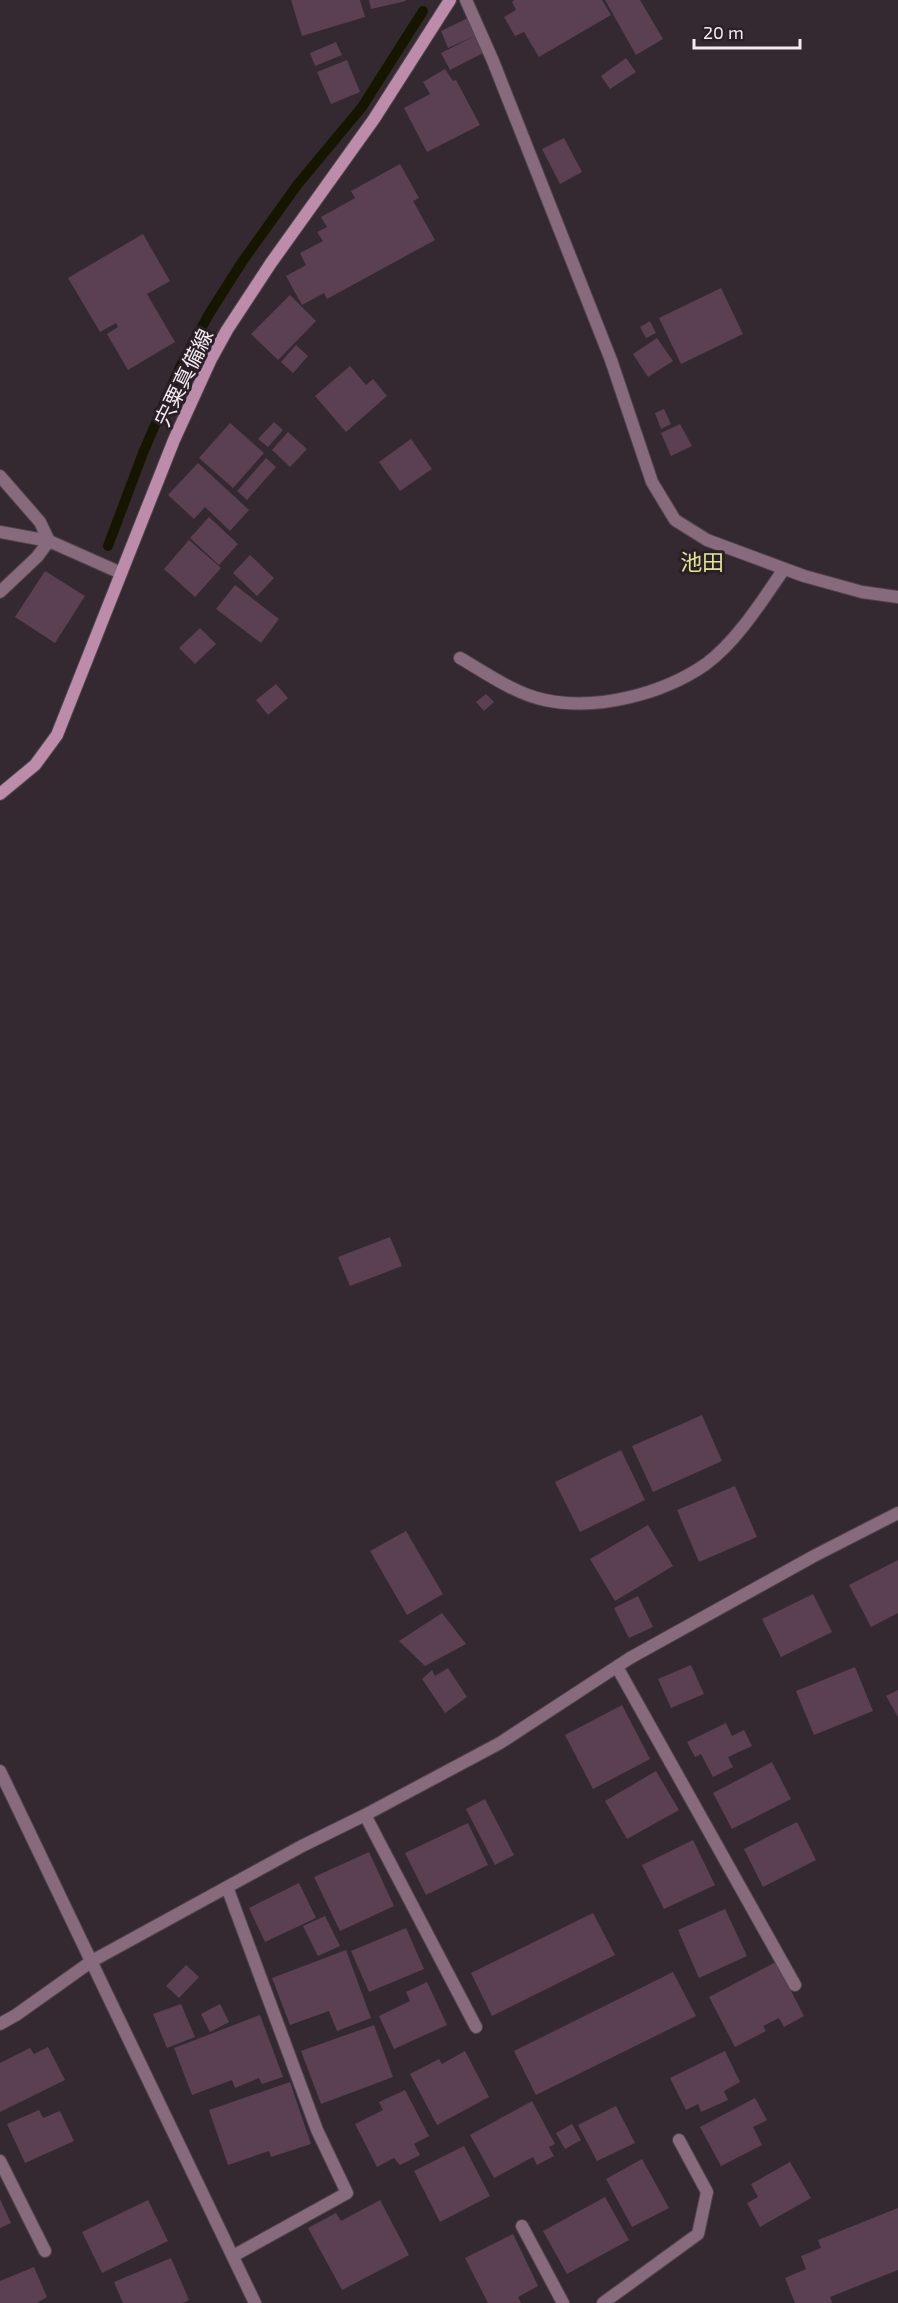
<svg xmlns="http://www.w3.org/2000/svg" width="898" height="2303" font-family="'Exo 2','Noto Sans JP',sans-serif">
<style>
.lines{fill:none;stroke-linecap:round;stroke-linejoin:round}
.stream{stroke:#161600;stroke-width:10}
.building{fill:#5b4051}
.minor-casing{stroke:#4f444b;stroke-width:14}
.tertiary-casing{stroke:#4f444b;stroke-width:14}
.secondary-casing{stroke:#4f444b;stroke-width:14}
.minor{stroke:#886a7d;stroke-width:12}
.tertiary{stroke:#886a7d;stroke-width:12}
.secondary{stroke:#bc8caa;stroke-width:12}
.labels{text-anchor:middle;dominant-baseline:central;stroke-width:6;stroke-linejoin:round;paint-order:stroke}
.street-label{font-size:21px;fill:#f3ebf0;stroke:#2a1f26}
.neighbourhood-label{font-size:22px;fill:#e0e596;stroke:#2a1f26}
</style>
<rect width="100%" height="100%" fill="#342930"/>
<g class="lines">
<path class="stream" d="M 108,546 L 143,453 L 180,367 L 209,314 L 242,262 L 298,184 L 362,107 L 423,11"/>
</g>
<path class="building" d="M 291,0 L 360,0 L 365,17 L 302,36 Z
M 369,0 L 405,0 L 406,1 L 371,9 Z
M 514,0 L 602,0 L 611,15 L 539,57 L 524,32 L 515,36 L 504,17 L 516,10 L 512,2 Z
M 605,0 L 640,0 L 663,39 L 636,55 Z
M 468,18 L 477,35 L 448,48 L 441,31 Z
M 475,36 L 483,53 L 450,70 L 441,53 Z
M 336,42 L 342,55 L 315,66 L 310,53 Z
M 626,58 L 636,72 L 610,89 L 601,76 Z
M 347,60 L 360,92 L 331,104 L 317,72 Z
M 445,69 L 453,81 L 456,80 L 480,125 L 427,152 L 404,108 L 430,94 L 423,82 Z
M 564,138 L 582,172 L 560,184 L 542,149 Z
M 400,164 L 419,198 L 413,201 L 435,240 L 327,299 L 324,293 L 302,305 L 286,276 L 306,265 L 300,253 L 323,241 L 317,232 L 327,227 L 321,217 L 355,198 L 351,191 Z
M 143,234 L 170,281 L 147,294 L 175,342 L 128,370 L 107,334 L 118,327 L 116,323 L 100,332 L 68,278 Z
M 721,288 L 743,334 L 681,364 L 659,318 Z
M 290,295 L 316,321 L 278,360 L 251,334 Z
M 650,321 L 656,333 L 646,338 L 640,327 Z
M 657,338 L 673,361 L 648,377 L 633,354 Z
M 296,345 L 308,356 L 293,373 L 281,362 Z
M 350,366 L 366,385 L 373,379 L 387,396 L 346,432 L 315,396 Z
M 664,409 L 671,424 L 661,429 L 655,413 Z
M 274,422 L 283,430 L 268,447 L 258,439 Z
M 230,423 L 264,453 L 233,488 L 199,458 Z
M 680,424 L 692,446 L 671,456 L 661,433 Z
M 288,432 L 307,449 L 290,467 L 272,450 Z
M 411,439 L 432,469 L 400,491 L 379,462 Z
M 266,458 L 276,467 L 247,500 L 237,491 Z
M 198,463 L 249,510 L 230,531 L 205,507 L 194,519 L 168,495 Z
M 209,517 L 238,544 L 219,565 L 190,538 Z
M 189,540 L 221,568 L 195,597 L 164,569 Z
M 250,555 L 274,578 L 257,596 L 233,573 Z
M 45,571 L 85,596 L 55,643 L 15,617 Z
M 235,585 L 279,619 L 261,643 L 216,609 Z
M 200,628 L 216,644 L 195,664 L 179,648 Z
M 276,684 L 288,698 L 268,715 L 256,700 Z
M 486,694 L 494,702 L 484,711 L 476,702 Z
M 390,1237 L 402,1266 L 350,1286 L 338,1257 Z
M 702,1415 L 722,1461 L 653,1492 L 632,1446 Z
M 621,1450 L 645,1500 L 580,1532 L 555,1482 Z
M 735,1486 L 757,1537 L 699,1562 L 677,1510 Z
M 648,1525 L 673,1566 L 615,1601 L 590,1559 Z
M 406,1531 L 443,1594 L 407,1615 L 370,1551 Z
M 898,1560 L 898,1613 L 871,1627 L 849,1585 Z
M 813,1594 L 832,1632 L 781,1657 L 762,1619 Z
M 638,1596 L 653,1627 L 629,1638 L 614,1608 Z
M 442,1613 L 466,1644 L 425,1666 L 399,1641 Z
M 691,1665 L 704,1694 L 671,1708 L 658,1679 Z
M 855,1667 L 873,1711 L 814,1735 L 796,1691 Z
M 448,1668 L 467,1697 L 445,1713 L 422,1679 L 432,1670 L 435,1676 Z
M 898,1690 L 898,1717 L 886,1696 Z
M 622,1705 L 650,1759 L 593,1789 L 565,1735 Z
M 726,1723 L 732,1736 L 744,1730 L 752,1746 L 728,1757 L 733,1767 L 713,1777 L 701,1754 L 695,1757 L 687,1742 Z
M 772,1762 L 791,1799 L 732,1829 L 713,1793 Z
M 656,1771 L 679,1810 L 627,1839 L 605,1801 Z
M 485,1799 L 514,1855 L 495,1865 L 466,1809 Z
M 797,1822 L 816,1860 L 763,1887 L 744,1849 Z
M 468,1823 L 488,1865 L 426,1895 L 405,1853 Z
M 693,1840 L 715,1885 L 664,1909 L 642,1865 Z
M 369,1852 L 394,1906 L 340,1931 L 314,1877 Z
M 299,1883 L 316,1918 L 265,1942 L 249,1908 Z
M 725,1909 L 747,1956 L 699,1978 L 678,1930 Z
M 593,1913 L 615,1955 L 492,2016 L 471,1973 Z
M 325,1916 L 340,1946 L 318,1956 L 303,1926 Z
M 406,1928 L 424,1969 L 369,1992 L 351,1951 Z
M 346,1950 L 371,2018 L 337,2031 L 329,2011 L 290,2025 L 272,1978 Z
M 776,1962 L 804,2016 L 784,2027 L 779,2018 L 763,2026 L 766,2031 L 735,2047 L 709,1997 Z
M 186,1965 L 199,1977 L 179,1998 L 166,1986 Z
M 673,1972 L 696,2016 L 536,2095 L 514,2051 Z
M 427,1982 L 447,2025 L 394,2049 L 379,2016 L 410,2001 L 406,1992 Z
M 181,2004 L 195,2037 L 167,2048 L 153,2014 Z
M 220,2004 L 229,2022 L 210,2032 L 201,2014 Z
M 260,2015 L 283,2077 L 262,2084 L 259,2078 L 235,2088 L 232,2080 L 192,2095 L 174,2048 Z
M 374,2025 L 393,2077 L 321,2104 L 301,2051 Z
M 48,2047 L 65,2080 L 0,2112 L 0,2063 L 30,2048 L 34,2054 Z
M 465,2051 L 489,2097 L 437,2125 L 410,2074 L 439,2059 L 442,2064 Z
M 725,2051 L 740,2082 L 724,2091 L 728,2100 L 701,2112 L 698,2104 L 686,2110 L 670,2078 Z
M 290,2082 L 311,2144 L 271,2157 L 269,2151 L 228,2165 L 209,2110 Z
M 405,2090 L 429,2136 L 414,2144 L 420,2155 L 400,2165 L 394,2158 L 377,2167 L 355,2124 L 383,2110 L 379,2102 Z
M 755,2098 L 767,2120 L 753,2127 L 762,2145 L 721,2166 L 700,2127 Z
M 532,2101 L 555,2144 L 549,2147 L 554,2156 L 537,2165 L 533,2157 L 494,2178 L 470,2135 Z
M 616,2106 L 635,2143 L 597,2161 L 578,2125 Z
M 39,2110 L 43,2118 L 60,2111 L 74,2141 L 25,2163 L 7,2124 Z
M 572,2124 L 581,2140 L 565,2149 L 556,2133 Z
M 464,2146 L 490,2196 L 440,2222 L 414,2171 Z
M 642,2159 L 669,2208 L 632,2227 L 606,2179 Z
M 790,2162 L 811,2198 L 760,2227 L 747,2203 L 758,2197 L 751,2184 Z
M 605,2197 L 629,2240 L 567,2274 L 543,2231 Z
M 0,2199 L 11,2223 L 0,2228 Z
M 148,2200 L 168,2241 L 102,2273 L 82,2232 Z
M 380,2200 L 409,2255 L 342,2290 L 308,2228 L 336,2213 L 341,2221 Z
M 898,2208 L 898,2270 L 830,2297 L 832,2303 L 795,2303 L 785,2278 L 806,2269 L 801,2256 L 821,2248 L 818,2240 Z
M 513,2234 L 538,2286 L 518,2297 L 521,2303 L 488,2303 L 465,2258 Z
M 171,2258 L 189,2300 L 183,2303 L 123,2303 L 114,2282 Z
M 34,2267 L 47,2297 L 37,2303 L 0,2303 L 0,2281 Z"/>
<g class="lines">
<g class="minor-casing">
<path id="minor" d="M 466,0 L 493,61 L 611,360 L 652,482 L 675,520 L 707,540 L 804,576 L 862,592 L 898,597
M 0,476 L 40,522 L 49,541
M 0,532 L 49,541 L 121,573
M 0,592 L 37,557 L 49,541
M 460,658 C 486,673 515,694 545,700 C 597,711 663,694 706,664 C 737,641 762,601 784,569
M 617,1667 L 795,1985
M 365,1815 L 476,2027
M 227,1887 L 317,2130 L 347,2193 L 233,2256
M 0,2024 L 16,2015 L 92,1961 L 302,1846 L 365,1815 L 500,1743 L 630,1658 L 814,1556 L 898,1513
M 0,2161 L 45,2251
M 522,2226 L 563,2303
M 603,2303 L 698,2234 L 707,2192 L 679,2140"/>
</g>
<g class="tertiary-casing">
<path id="tertiary" d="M 0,1771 L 255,2303"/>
</g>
<g class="secondary-casing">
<path id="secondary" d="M 0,794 L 35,765 L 57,735 L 174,440 L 211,359 L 227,330 L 271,263 L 374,119 L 450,0"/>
</g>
<use href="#minor" class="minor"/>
<use href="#tertiary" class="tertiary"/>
<use href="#secondary" class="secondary"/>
</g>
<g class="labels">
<g class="street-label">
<text transform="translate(183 377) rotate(-64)">宍粟真備線</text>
</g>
<g class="neighbourhood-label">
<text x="702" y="561">池田</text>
</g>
</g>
<path d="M694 39v9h106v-9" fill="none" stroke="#f3ebf0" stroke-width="3"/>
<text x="703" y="39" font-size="18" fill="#f3ebf0" stroke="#2a1f26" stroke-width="4.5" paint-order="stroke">20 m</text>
</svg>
